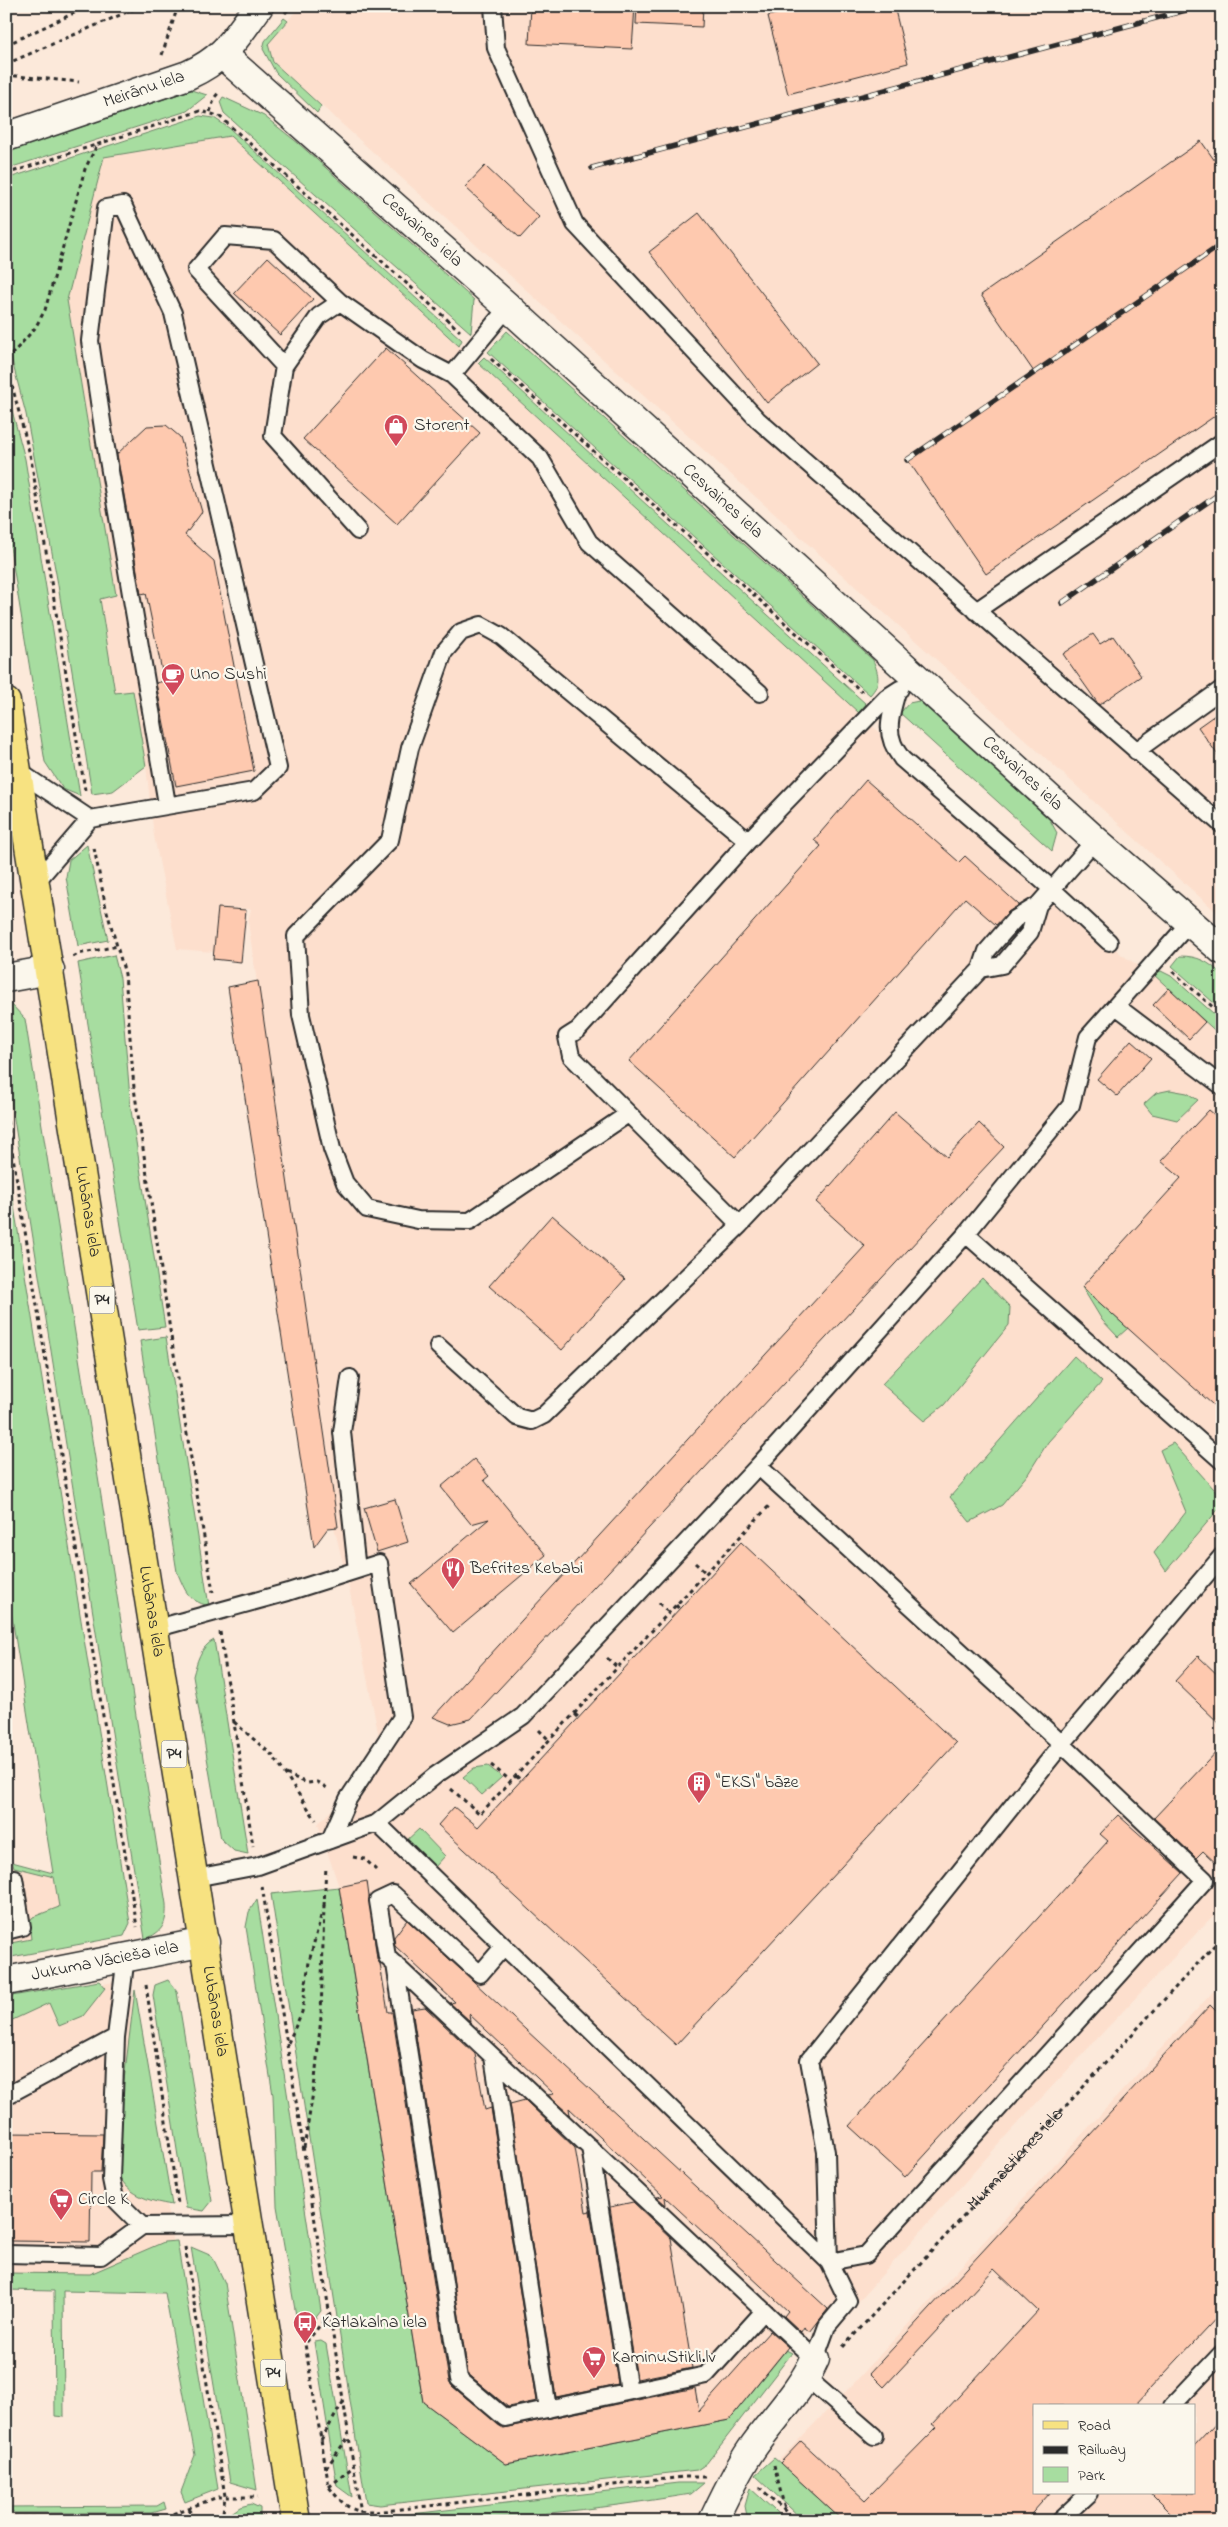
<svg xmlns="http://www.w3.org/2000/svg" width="1228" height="2527" font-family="'Indie Flower',sans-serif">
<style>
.built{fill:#fddfcd;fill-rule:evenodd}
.green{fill:#a7dda0;stroke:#698466}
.building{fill:#fec9af;stroke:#2b2b2b}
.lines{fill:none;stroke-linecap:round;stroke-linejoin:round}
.lane-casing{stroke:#2b2b2b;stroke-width:20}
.street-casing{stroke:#2b2b2b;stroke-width:31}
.primary-casing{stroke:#2b2b2b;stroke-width:31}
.path{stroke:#2b2b2b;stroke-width:3;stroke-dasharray:4 4;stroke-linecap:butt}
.lane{stroke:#fbf7ec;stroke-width:16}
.street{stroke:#fbf7ec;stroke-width:28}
.primary{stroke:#f7e281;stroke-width:28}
.rail-casing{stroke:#2b2b2b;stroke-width:5.5}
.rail{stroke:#fbf7ec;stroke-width:4;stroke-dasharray:11;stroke-linecap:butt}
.labels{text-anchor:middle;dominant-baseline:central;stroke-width:4.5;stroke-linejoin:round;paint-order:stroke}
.shield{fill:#fbf7ec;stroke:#696865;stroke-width:1}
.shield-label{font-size:16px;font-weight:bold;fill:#2b2b2b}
.street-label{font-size:18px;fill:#2b2b2b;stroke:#fbf7ec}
.poi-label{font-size:18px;fill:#2b2b2b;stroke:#fbf7ec;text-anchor:start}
</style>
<rect width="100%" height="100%" fill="#fce9da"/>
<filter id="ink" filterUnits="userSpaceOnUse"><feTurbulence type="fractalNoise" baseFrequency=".02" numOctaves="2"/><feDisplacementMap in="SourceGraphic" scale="10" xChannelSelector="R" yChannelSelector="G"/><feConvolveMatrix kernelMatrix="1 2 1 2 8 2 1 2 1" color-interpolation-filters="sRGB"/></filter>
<g filter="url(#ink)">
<path class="built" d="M 300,6 L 1222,6 L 1222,917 L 273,62 L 268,44 Z
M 230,136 L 1122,955 L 1159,979 L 1222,1037 L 1222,1906 L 1014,2127 L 840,2322 L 830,2311 L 810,2332 L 786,2350 L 729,2420 L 506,2464 L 423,2402 L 339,1887 L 318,1824 L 383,1757 L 349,1588 L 334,1527 L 334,1500 L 248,922 L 251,909 L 218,908 L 214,952 L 177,949 L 154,836 L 146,766 L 133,692 L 115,693 L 100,599 L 116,595 L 67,300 L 104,157 Z
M 6,1861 L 53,1873 L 59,1907 L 29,1922 L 32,1939 L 6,1944 Z
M 130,1979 L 174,2251 L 93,2282 L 6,2283 L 6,2002 Z
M 1222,1982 L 1222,2521 L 841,2521 L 778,2461 L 856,2381 ZM 1034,2406 L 1194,2406 L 1194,2493 L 1034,2493 Z"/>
<path class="green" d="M 284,18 L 288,21 L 268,44 L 273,62 L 321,106 L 317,113 L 276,73 L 263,49 L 265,41 Z
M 191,90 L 207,95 L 187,111 L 6,169 L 6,152 Z
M 223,97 L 264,116 L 298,143 L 474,300 L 471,333 L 224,113 L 220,102 Z
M 200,116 L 214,118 L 229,128 L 462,340 L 459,346 L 230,136 L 104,157 L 67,300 L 116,595 L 100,599 L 115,693 L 133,691 L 146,766 L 113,791 L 92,794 L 57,579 L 26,414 L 6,338 L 6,179 Z
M 507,331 L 873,660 C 879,675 881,683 870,695 L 488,352 Z
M 484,357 L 866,704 L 859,713 L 478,363 Z
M 6,388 L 25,459 L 80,796 L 63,789 L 45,762 L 6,522 Z
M 919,701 L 1050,820 L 1057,833 L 1052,851 L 900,713 L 909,703 Z
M 87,845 L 108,940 L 78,946 L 66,877 L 69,860 Z
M 114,955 L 120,978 L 131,1110 L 165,1327 L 138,1330 L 78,963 Z
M 1180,956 C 1199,956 1208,962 1222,974 L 1222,1010 L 1172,966 Z
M 1161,971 L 1171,976 L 1222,1021 L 1222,1037 L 1153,974 Z
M 11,1004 L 25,1019 L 166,1904 C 167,1923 163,1932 145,1939 L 6,1069 L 6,1005 Z
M 1170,1090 L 1187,1093 L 1198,1100 L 1177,1120 L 1152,1114 L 1144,1104 L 1156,1093 Z
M 6,1157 L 130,1923 L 124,1936 L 6,1958 L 6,1944 L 31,1939 L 29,1922 L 33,1917 L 59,1907 L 54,1877 L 14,1867 L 12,1862 L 53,1873 L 11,1611 L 6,1612 Z
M 982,1278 L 1010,1307 L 1009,1325 L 944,1405 L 924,1421 L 882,1384 Z
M 1082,1287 L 1128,1328 L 1118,1337 L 1102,1320 Z
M 166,1337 L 209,1606 C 187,1600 186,1592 177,1572 L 140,1341 Z
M 1074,1356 L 1102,1382 L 1048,1442 L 1028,1474 L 1002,1505 L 970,1522 L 950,1497 Z
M 1173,1443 L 1222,1498 L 1222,1505 L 1166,1571 L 1154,1553 L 1186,1512 L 1160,1450 Z
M 214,1640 L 248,1854 L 234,1851 L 221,1839 L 193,1676 C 197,1662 200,1647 214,1640 Z
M 488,1766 L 502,1777 L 482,1795 L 463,1777 L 474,1768 Z
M 419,1829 L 445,1856 L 434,1868 L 406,1841 Z
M 339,1887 L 423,2402 L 506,2464 L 729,2420 L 786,2350 L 792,2353 L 706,2464 L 697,2470 L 380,2505 L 366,2503 L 271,1894 Z
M 257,1899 L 321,2311 L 310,2325 L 298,2327 L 277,2206 L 273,2095 L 246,1927 L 249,1912 Z
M 168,1980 L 177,1992 L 212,2201 L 204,2211 L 186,2208 L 153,1995 L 155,1985 Z
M 99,1981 L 105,1988 L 83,2016 L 59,2026 L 49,2003 L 6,2023 L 6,1997 Z
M 135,1990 L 172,2205 C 149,2201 125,2195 117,2170 C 115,2163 116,2153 116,2146 Z
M 177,2241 L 218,2489 L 185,2502 L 181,2492 L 195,2455 L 165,2293 L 63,2291 L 64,2417 L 55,2416 L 54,2291 L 6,2290 L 6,2273 L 90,2274 L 164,2242 Z
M 191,2247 L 212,2256 L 225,2283 L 257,2490 L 230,2482 Z
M 321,2341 L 326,2344 L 352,2497 L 337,2486 L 314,2342 Z
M 774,2458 L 780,2463 L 843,2521 L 804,2521 L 755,2475 Z
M 678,2483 L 704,2483 L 691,2494 C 594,2510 495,2521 398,2521 L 403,2515 Z
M 750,2488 L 786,2521 L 748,2521 L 745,2506 Z
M 164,2502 L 166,2509 L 152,2513 L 6,2513 L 6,2507 L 157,2506 Z
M 251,2504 L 260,2508 L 260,2521 L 229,2521 L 230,2514 L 240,2507 Z"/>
<path class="building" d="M 531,6 L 635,6 L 632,49 L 529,44 Z
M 637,6 L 703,6 L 702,27 L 636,24 Z
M 807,6 L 894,6 L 908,63 L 788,94 L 768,16 Z
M 1201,141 L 1222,171 L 1222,411 L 986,574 L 907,459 L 1034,372 L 981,295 Z
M 485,166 L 539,217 L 520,238 L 465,187 Z
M 699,213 L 817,363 L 767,403 L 649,252 Z
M 268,257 L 313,299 L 280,335 L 234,293 Z
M 386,348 L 480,433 L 397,524 L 303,439 Z
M 166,425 L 180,437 L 202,512 L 185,535 L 214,561 L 254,771 L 176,786 L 156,683 L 164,681 L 146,593 L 141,594 L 117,454 L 147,426 Z
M 1093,634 L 1100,644 L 1113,636 L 1141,676 L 1099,705 L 1063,654 Z
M 1222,710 L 1222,761 L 1198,727 Z
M 866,780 L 959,862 L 965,856 L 1019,905 L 1008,912 L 996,925 L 965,898 L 735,1157 L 629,1061 L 821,846 L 814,840 Z
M 218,908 L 246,910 L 241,962 L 213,959 Z
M 258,981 L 338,1527 L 328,1528 L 314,1547 L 228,987 Z
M 1169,988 L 1205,1022 L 1189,1039 L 1153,1005 Z
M 1131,1040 L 1151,1058 L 1117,1096 L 1097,1079 Z
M 1209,1110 L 1222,1121 L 1222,1413 L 1082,1287 L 1181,1178 L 1161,1161 Z
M 895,1112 L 947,1157 L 979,1123 L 1004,1147 L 471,1719 L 450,1724 L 433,1717 L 865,1246 L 816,1202 Z
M 552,1215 L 625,1279 L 562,1350 L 489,1286 Z
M 474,1459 L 489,1476 L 484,1480 L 546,1555 L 453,1633 L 411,1584 L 489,1519 L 471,1524 L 441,1487 Z
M 395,1499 L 408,1542 L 377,1552 L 364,1508 Z
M 741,1542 L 956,1743 L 676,2045 L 438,1825 L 454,1807 L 478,1827 Z
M 1198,1656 L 1222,1679 L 1222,1726 L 1175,1681 Z
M 1222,1746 L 1222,1869 L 1203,1851 L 1196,1858 L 1154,1818 Z
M 1118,1815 L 1183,1873 L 905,2177 L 849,2126 L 1108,1841 L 1100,1834 Z
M 367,1881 L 377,1959 L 380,1964 L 388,2012 L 392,2012 L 449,2381 L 452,2386 L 503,2428 L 695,2388 L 699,2411 L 770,2331 L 788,2347 L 729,2420 L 506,2464 L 423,2402 L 339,1887 Z
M 407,1920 L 828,2309 L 810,2332 L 804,2327 L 801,2332 L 784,2316 L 788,2311 L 665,2197 L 666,2205 L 657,2197 L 663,2196 L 569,2108 L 570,2115 L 548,2095 L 554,2094 L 469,2014 L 470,2021 L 450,2003 L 455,2002 L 395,1946 L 394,1937 Z
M 1210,2005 L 1222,2017 L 1222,2312 L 1134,2406 L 1034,2406 L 1034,2493 L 1050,2493 L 1025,2521 L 843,2521 L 780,2463 L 801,2441 L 865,2500 L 937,2427 L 933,2424 L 1038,2311 L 994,2269 L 884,2387 L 870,2373 Z
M 425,2007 L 475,2054 L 485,2110 L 491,2108 L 537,2401 L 508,2407 L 468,2374 L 412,2009 Z
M 525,2100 L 575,2148 L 586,2212 L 590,2211 L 618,2384 L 556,2397 L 510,2104 Z
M 6,2133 L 103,2134 L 101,2172 L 91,2172 L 90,2242 L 11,2241 L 12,2172 L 6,2172 Z
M 633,2202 L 671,2238 L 692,2368 L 637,2379 L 610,2207 Z
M 1222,2416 L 1222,2521 L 1178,2521 L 1150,2493 L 1194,2493 L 1194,2446 Z"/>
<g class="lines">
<g class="lane-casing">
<path id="lane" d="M 493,6 L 496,48 L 575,224 L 758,420 L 1222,825
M 340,302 L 319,316 L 284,366 L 273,436 L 358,531
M 284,366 L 196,270 L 225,236 L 274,240 L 340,302 L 423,360 L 452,375 L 508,307
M 452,375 L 540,458 L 589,542 L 760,693
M 976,611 L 1222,442
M 897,692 C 889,719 884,736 902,759 L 1052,889 L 1109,942
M 1136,751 L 1222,689
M 18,771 L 90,819
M 748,841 L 886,698 L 900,689
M 36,882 L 90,819 L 254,791 L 278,768 L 173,313 L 123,205 L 106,208 L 90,341 L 105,442 L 167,804
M 981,969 L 1002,965 L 1030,932 L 1038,905
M 1116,1006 L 1222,1086
M 740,1225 L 981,969 L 987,951 L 1015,919 L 1038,905 L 1095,840
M 966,1234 L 1222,1461
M 438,1346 L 517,1417 L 532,1421 L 544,1415 L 740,1225 L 571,1056 L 567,1037 L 578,1030 L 748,841 L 501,636 L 481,625 L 461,632 L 444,652 L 410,748 L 390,840 L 296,936 L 301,1015 L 332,1149 L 345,1183 L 367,1209 L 418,1220 L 470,1221 L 628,1114
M 350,1378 L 342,1432 L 357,1570
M 154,1629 L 288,1592 L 379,1563 L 402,1717 L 348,1799 L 330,1840
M 377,1823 L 829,2262 L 866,2255 L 1205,1880 L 1062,1744 L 758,1466
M 6,1878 L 14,1878 L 22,1927 L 6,1931
M 195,1878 L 258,1866 L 377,1823 L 436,1775 L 523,1716 L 758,1466 L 966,1234 L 1071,1105 L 1088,1037 L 1190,922
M 504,1946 L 480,1974 L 393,1894 L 378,1901 L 387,1957 L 815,2359 L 827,2326 L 848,2301 L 829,2262 L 826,2152 L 809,2060 L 1062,1744 L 1222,1556
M 126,1956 L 116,2037 L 111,2179 L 115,2199 L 142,2226
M 395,1964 L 459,2379 L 505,2418 L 706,2375 L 764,2311
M 493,2057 L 548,2409
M 6,2096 L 116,2037
M 590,2147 L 629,2391
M 6,2254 L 101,2256 L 142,2226 L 248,2225
M 807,2378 L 874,2436
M 1172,2406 L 1222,2353
M 1059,2521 L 1089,2493"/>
</g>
<g class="street-casing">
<g id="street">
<path id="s2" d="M 223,55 L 508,307 L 1095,840 L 1222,950"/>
<path id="s3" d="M 6,137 L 188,75 C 226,58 235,38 259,6"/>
<path d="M 6,978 L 50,970"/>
<path id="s4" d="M 6,1981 L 205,1942"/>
<path d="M 713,2521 C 725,2496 736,2472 751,2450 C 772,2419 800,2393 815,2359"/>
</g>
</g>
<g class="primary-casing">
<g id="primary">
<path id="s5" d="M 6,702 L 296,2521"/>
</g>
</g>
<g class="path">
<path d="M 285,13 L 291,6"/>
<path d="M 6,45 L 89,6"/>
<path d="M 162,55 L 178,6"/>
<path d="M 6,64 L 141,6"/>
<path d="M 6,75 L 79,82"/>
<path d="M 210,112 L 215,97 L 220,91"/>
<path d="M 6,174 L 200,111 L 219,116 L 460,331"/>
<path d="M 491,359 L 862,692"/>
<path d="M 6,361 L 35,328 L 45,310 L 85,169 L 97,145"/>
<path d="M 6,362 L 31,459 L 85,790"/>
<path d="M 94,848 L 106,908 L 125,974 L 134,1088 L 170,1330 L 213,1592"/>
<path d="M 73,957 L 78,954 L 118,946"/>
<path d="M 1173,972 L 1222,1015"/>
<path d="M 6,1113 L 137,1927"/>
<path d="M 695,1563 L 706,1573"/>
<path d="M 659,1603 L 669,1613"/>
<path d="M 676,1605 L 679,1609"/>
<path d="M 220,1632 L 253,1846"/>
<path d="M 607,1658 L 618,1668"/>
<path d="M 575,1714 L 579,1718"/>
<path d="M 234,1722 L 273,1756 L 316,1820"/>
<path d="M 539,1730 L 550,1741"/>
<path d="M 491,1765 L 511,1781"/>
<path d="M 286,1774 L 307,1783 L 317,1782 L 329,1789"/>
<path d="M 516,1776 L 521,1780"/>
<path d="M 451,1789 L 480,1814 L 769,1506"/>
<path d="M 353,1857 L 365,1859 L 376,1870"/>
<path d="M 262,1886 L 361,2513"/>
<path d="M 324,1906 L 326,1866"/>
<path d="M 146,1985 L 178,2204"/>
<path d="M 288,2043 L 302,2012 L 309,1962 L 322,1912"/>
<path d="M 304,2148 L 315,2080 L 321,2017 L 324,1905"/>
<path d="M 185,2247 L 225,2496 L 222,2521"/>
<path d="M 329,2314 L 305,2344 L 329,2487 C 343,2505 351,2513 375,2512 L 376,2521"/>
<path id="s1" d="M 843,2347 L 1222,1937"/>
<path d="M 321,2440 L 343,2402"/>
<path d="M 774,2465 L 785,2510"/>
<path d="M 326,2468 L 349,2436"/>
<path d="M 329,2487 L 354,2466"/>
<path d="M 759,2487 L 796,2521"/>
<path d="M 189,2509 L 198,2521"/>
<path d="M 375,2512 L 684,2477 L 705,2477"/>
<path d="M 6,2518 L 156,2520 L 218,2497 L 258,2497"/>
</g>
<use href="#lane" class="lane"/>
<use href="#street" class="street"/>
<use href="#primary" class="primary"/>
<g class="rail-casing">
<path id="rail" d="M 592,168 L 1201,6
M 907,460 L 1222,244
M 1062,603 L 1222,492"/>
</g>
<use href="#rail" class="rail"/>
</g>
</g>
<defs>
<g id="shop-pin" transform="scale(1.25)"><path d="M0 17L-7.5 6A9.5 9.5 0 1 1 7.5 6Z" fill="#d1495b" stroke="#fbf7ec"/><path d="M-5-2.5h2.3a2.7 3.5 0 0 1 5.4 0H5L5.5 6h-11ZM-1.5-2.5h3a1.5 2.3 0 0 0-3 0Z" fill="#fff"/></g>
<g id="cafe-pin" transform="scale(1.25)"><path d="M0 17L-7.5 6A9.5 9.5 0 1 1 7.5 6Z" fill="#d1495b" stroke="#fbf7ec"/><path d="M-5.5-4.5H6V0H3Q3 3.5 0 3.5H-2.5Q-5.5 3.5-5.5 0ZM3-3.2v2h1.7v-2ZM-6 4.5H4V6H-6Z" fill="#fff"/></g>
<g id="restaurant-pin" transform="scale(1.25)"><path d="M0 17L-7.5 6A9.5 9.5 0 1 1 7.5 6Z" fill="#d1495b" stroke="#fbf7ec"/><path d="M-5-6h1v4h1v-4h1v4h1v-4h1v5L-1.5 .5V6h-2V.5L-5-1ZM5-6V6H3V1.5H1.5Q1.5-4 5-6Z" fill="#fff"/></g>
<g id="building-pin" transform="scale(1.25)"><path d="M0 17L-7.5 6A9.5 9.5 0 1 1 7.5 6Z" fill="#d1495b" stroke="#fbf7ec"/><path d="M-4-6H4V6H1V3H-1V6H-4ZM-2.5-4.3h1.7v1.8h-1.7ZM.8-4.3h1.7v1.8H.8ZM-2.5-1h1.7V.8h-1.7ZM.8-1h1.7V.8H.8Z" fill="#fff"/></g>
<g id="supermarket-pin" transform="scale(1.25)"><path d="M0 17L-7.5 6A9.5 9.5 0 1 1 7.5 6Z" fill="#d1495b" stroke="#fbf7ec"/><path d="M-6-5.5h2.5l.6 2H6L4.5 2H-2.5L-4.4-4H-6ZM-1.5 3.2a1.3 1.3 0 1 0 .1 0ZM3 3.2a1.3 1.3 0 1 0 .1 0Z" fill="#fff"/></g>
<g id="bus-pin" transform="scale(1.25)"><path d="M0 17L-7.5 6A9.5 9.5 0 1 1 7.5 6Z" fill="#d1495b" stroke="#fbf7ec"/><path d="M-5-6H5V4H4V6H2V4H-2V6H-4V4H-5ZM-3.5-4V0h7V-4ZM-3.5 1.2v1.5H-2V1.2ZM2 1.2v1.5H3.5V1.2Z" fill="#fff"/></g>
</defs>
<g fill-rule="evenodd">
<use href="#shop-pin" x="396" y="426"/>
<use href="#cafe-pin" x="173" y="675"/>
<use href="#restaurant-pin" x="453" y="1569"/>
<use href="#building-pin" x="699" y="1783"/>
<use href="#supermarket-pin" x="61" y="2200"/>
<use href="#bus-pin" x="305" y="2323"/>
<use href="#supermarket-pin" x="594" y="2358"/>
</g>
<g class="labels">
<g class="shield">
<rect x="89.5" y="1286.5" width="25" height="27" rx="4"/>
<rect x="161.5" y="1740.5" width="25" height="27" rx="4"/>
<rect x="260.5" y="2359.5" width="25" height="27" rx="4"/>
</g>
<g class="shield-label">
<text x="102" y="1300">P4</text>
<text x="174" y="1754">P4</text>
<text x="273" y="2373">P4</text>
</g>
<g class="street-label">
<text stroke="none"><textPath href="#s3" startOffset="146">Meirānu iela</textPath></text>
<text stroke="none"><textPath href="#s2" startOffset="265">Cesvaines iela</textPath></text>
<text stroke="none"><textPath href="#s2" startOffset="670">Cesvaines iela</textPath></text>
<text stroke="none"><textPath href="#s2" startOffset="1075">Cesvaines iela</textPath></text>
<text stroke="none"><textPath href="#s5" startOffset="516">Lubānas iela</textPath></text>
<text stroke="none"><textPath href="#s5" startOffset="921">Lubānas iela</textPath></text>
<text stroke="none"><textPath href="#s4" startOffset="101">Jukuma Vācieša iela</textPath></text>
<text stroke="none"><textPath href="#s5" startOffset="1326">Lubānas iela</textPath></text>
<text stroke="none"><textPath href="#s1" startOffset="255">Murmastienes iela</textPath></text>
</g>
<g class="poi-label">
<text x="414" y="426">Storent</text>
<text x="190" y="675">Uno Sushi</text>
<text x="470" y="1569">Befrites Kebabi</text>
<text x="716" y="1783">"EKSI" bāze</text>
<text x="78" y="2200">Circle K</text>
<text x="322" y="2323">Katlakalna iela</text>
<text x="612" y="2358">KaminuStikli.lv</text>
</g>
</g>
<rect width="1228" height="2527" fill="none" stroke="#fbf7ec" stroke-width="25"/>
<rect x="12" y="12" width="1203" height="2502" fill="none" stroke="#2b2b2b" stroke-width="2" filter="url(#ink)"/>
<rect x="1033" y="2404" width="162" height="90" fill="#fbf7ec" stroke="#a8a59f"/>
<rect x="1043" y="2421" width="25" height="8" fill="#f7e281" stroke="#a8a59f"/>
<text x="1078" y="2430" font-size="15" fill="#2b2b2b">Road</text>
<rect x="1043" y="2446" width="25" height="8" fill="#2b2b2b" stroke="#a8a59f"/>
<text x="1078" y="2454" font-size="15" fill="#2b2b2b">Railway</text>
<rect x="1043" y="2467" width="25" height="15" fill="#a7dda0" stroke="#a8a59f"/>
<text x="1078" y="2480" font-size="15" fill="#2b2b2b">Park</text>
</svg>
